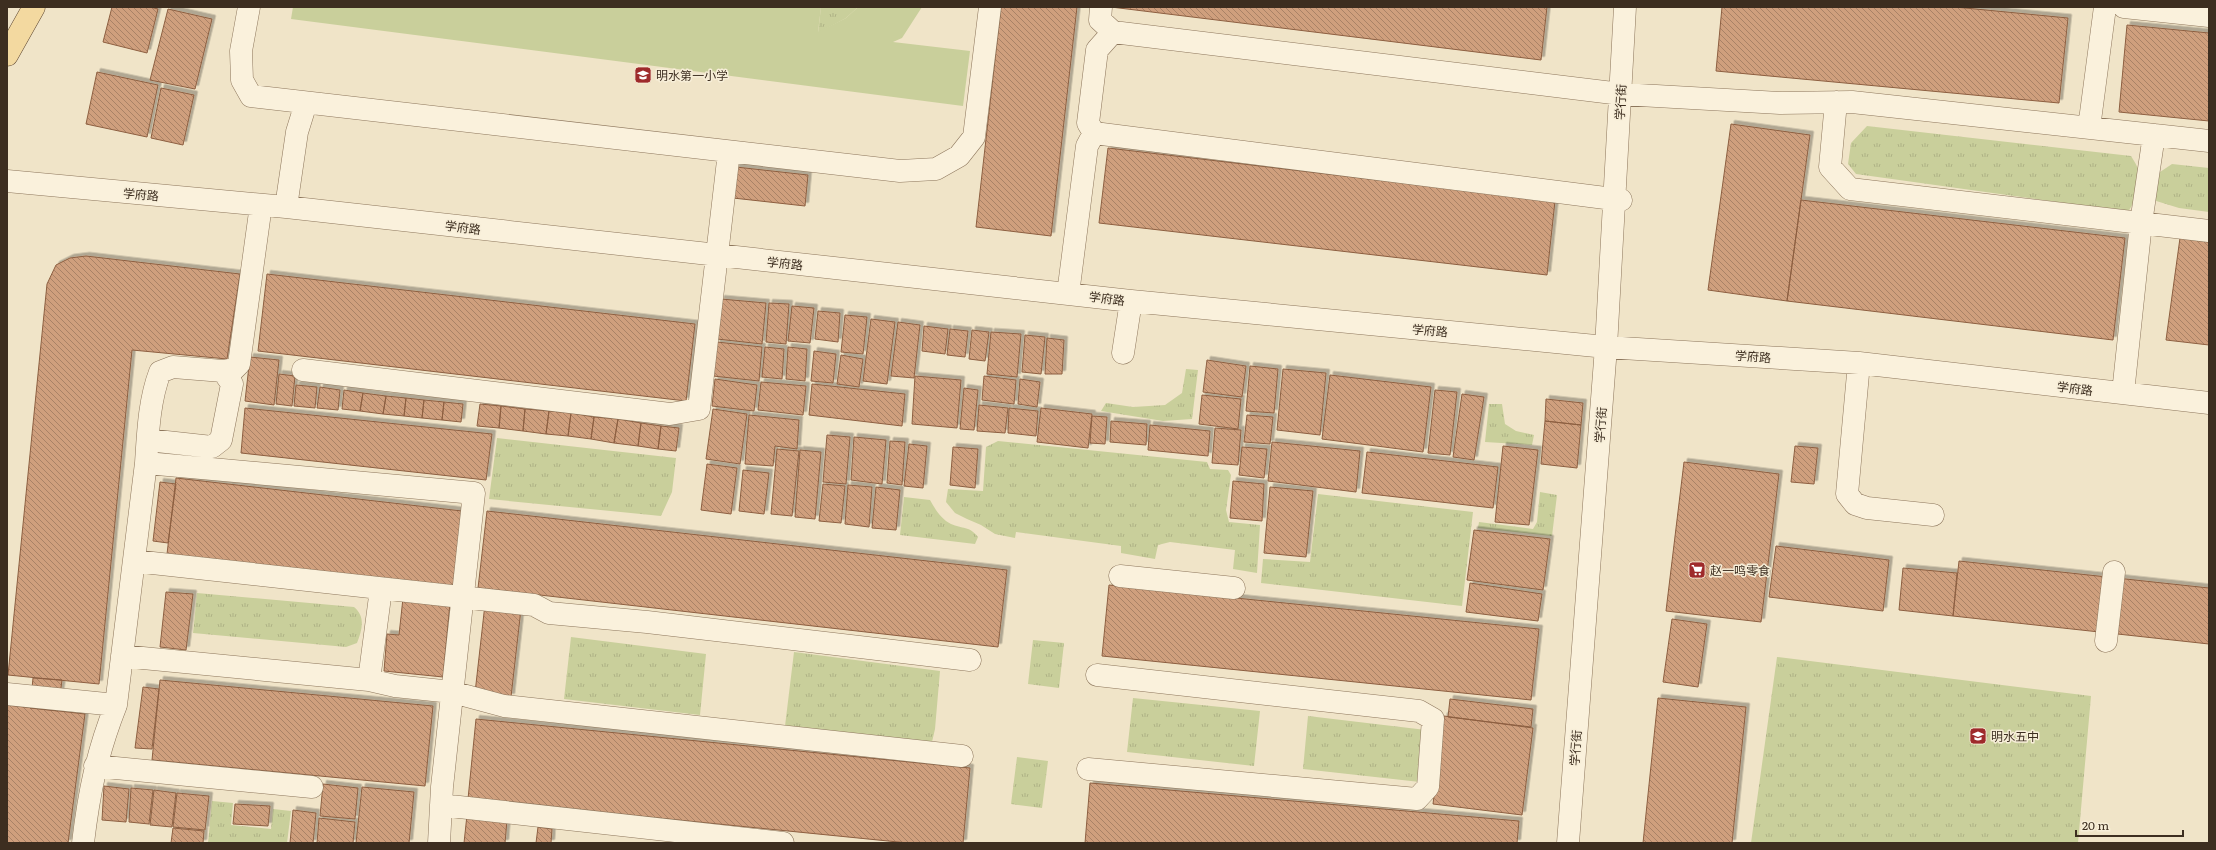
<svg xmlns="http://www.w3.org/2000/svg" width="2216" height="850" font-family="Literata,'Noto Sans SC',serif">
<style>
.grass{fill:url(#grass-tufts)}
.pitch{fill:#c9cf9b}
.building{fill:url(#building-back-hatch);stroke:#8d5f41;filter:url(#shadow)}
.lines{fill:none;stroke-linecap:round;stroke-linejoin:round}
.minor-casing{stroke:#8d765c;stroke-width:23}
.major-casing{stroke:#5b4430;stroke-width:23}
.minor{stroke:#faf1dc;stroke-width:22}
.major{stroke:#f3d9a0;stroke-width:22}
.labels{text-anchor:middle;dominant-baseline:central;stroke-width:3;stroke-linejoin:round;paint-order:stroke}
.poi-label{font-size:12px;fill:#3d2e20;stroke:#f7eed8;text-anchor:start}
.street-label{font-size:12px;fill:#3d2e20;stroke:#f7eed8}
</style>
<defs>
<pattern id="grass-tufts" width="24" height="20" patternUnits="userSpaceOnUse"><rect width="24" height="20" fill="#c9cf9b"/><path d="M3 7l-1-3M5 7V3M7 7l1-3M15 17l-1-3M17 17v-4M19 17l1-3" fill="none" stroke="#aeb285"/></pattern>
<pattern id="building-back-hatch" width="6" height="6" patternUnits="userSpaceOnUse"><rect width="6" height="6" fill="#cf9f7d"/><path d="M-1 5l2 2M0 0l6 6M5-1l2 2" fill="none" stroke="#a98266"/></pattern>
<filter id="shadow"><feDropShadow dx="3.5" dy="-3.5" stdDeviation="0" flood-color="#0004"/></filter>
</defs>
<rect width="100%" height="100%" fill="#f0e4c8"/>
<path class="grass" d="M 821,7 L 858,7 L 846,18 L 818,33 Z
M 1867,126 L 2131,156 C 2148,183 2143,187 2128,212 L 1856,174 L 1848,164 L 1851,143 Z
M 2172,164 L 2209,168 L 2209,212 L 2179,208 L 2153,200 L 2157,174 Z
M 1186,369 L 1198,370 L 1192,419 L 1163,421 L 1101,411 L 1106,403 L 1133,407 L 1165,405 L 1182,393 Z
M 1489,404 L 1502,404 L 1505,424 L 1516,431 L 1534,435 L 1532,445 L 1485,442 Z
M 497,438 L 676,458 L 672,492 L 661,516 L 489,499 Z
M 998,441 L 1207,462 L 1210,469 L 1228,470 L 1231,475 L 1226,510 L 1229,522 L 1260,525 L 1257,573 L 1233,569 L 1235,550 L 1170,542 L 1158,545 L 1155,559 L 1121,553 L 1121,546 L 1016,532 L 1015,538 L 995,534 L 981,525 L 967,519 L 955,513 L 946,502 L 948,489 L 983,491 L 986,447 Z
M 1540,492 L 1557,495 L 1552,536 L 1478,528 L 1479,522 L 1533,529 L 1537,522 Z
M 1318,494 L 1473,512 L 1462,606 L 1261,583 L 1263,559 L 1310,562 Z
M 904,497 L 930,500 C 935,509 941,519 951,524 C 962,529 970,526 978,537 L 975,544 L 900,535 Z
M 197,593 L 354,607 C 366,617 362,630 357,643 L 346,647 L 193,633 Z
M 571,637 L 706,654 L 700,715 L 564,699 Z
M 1033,640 L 1064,643 L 1059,688 L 1028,684 Z
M 794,652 L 940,671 L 935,729 L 932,742 L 785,726 Z
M 1777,657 L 2091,696 L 2078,843 L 1751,843 Z
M 1133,698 L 1260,711 L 1254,766 L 1127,752 Z
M 1308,716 L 1426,730 L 1420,782 L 1303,769 Z
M 1017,757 L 1048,761 L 1042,808 L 1011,804 Z
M 212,801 L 233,803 L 231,825 L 271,829 L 273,809 L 291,811 L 287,843 L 208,843 Z"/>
<path class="pitch" d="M 293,7 L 821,7 L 818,32 L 846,18 L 858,7 L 922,7 L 902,38 L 893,42 L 970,51 L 963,106 L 291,19 Z"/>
<path class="building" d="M 112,7 L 150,7 L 158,9 L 147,53 L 103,42 Z
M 1001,7 L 1077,7 L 1051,236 L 976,227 Z
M 1111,7 L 1547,7 L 1541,60 Z
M 1722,7 L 1955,7 L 2068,18 L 2059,103 L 1716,71 Z
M 168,9 L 212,19 L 195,89 L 150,80 Z
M 2127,25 L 2209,33 L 2209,121 L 2119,112 Z
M 97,72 L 158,85 L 147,137 L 86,124 Z
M 161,88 L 194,95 L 183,145 L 151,138 Z
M 1731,124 L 1810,135 L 1787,301 L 1708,290 Z
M 1108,148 L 1555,201 L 1547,275 L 1099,223 Z
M 736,167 L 808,175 L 805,206 L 733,198 Z
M 1801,200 L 2125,238 L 2113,340 L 1787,301 Z
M 2180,238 L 2209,242 L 2209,345 L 2166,340 Z
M 86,256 L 240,274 L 227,359 L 132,350 L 99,684 L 8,675 L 47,284 L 56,265 L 70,258 Z
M 267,274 L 695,324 L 686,401 L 258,351 Z
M 721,299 L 766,303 L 762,344 L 717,339 Z
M 769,303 L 789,304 L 786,344 L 766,342 Z
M 792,306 L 814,308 L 810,343 L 788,341 Z
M 818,311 L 840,313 L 838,342 L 815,339 Z
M 845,315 L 867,317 L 863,354 L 841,352 Z
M 871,319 L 895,322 L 887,384 L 863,381 Z
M 898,322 L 920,325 L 914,378 L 891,376 Z
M 924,326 L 948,329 L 945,354 L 922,351 Z
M 950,329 L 968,331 L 965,357 L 947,355 Z
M 972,330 L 989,332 L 985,361 L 969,359 Z
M 991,332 L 1021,334 L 1017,377 L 987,374 Z
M 1025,335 L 1045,337 L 1041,374 L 1022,372 Z
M 1047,338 L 1064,340 L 1062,374 L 1045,374 Z
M 717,342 L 762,347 L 759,381 L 713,376 Z
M 765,347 L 784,349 L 782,379 L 762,377 Z
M 788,347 L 807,349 L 805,381 L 786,379 Z
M 814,351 L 836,354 L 833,383 L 811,381 Z
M 841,355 L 863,359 L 859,387 L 837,384 Z
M 250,357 L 279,360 L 274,405 L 245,401 Z
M 1207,360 L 1246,366 L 1242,397 L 1203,392 Z
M 1250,366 L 1278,369 L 1274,413 L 1246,411 Z
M 1283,369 L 1326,373 L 1320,435 L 1277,430 Z
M 279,374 L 295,376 L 292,406 L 276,404 Z
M 1330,375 L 1431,387 L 1423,452 L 1322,439 Z
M 915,376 L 961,380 L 957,428 L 912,424 Z
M 984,376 L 1016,380 L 1014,404 L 982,400 Z
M 715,379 L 757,385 L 754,411 L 712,406 Z
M 1020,379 L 1040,382 L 1037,407 L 1018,404 Z
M 761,382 L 806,386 L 803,415 L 758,410 Z
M 812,384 L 905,394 L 902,426 L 809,415 Z
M 296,385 L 317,387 L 315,408 L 294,406 Z
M 320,387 L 340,390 L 338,410 L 317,408 Z
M 964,388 L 978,390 L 974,430 L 960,429 Z
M 344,390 L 363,393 L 360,411 L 342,409 Z
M 1435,390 L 1457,392 L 1450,455 L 1428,453 Z
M 363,393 L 386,396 L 383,414 L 360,411 Z
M 1462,394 L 1484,397 L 1474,460 L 1453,457 Z
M 1202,395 L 1241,399 L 1238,429 L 1199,424 Z
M 386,396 L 406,398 L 404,416 L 383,414 Z
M 406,398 L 424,400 L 422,418 L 404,416 Z
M 1546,399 L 1583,403 L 1581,425 L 1545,421 Z
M 424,400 L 444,402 L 442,420 L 422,418 Z
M 444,402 L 463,404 L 461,422 L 442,420 Z
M 480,404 L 501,406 L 499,428 L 477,426 Z
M 979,405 L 1008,408 L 1005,433 L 977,431 Z
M 501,406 L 525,409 L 523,431 L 499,428 Z
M 245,408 L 492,434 L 486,480 L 241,453 Z
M 1009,408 L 1038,411 L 1036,436 L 1008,433 Z
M 1041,408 L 1092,414 L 1088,448 L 1037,442 Z
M 525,409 L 549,411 L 546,434 L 523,431 Z
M 713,409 L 747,414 L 740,464 L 706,459 Z
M 549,411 L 571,413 L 568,436 L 546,434 Z
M 571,413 L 594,417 L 591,439 L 568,436 Z
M 749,415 L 799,420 L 797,449 L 775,446 L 773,466 L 745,464 Z
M 1247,415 L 1273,417 L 1270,444 L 1244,442 Z
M 1092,416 L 1107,417 L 1105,444 L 1090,443 Z
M 594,417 L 618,419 L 614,443 L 591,439 Z
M 618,419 L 641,423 L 638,446 L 614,443 Z
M 1111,421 L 1147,424 L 1146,445 L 1110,442 Z
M 1545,421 L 1581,425 L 1577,468 L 1541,464 Z
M 641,423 L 661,426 L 658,449 L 638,446 Z
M 1150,425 L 1210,431 L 1208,456 L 1148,450 Z
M 661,426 L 679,428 L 676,451 L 658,449 Z
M 1215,428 L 1241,430 L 1238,465 L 1212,463 Z
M 827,435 L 850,437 L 846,484 L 823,482 Z
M 854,437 L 886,440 L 882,484 L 851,480 Z
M 890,441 L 905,442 L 902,485 L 887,483 Z
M 1272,442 L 1360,451 L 1356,492 L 1268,481 Z
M 909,444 L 927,446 L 923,488 L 904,486 Z
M 1503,446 L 1538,450 L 1529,525 L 1495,522 Z
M 1795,446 L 1818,448 L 1814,484 L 1791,482 Z
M 953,447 L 978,449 L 975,488 L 950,485 Z
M 1242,447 L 1267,449 L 1264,478 L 1239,475 Z
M 777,449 L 799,451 L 792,516 L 771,514 Z
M 800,450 L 821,452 L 815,519 L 795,517 Z
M 1367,452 L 1498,467 L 1493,508 L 1362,493 Z
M 1684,462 L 1779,474 L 1761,622 L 1666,611 Z
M 707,464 L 737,468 L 731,514 L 701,510 Z
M 743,470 L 769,473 L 764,514 L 739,511 Z
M 176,478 L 462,511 L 453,587 L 167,554 Z
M 1233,481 L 1264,484 L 1262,521 L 1230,518 Z
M 160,482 L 176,484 L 168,543 L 153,541 Z
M 823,484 L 845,486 L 841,523 L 819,521 Z
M 848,485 L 872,487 L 869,527 L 845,524 Z
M 876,487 L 900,490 L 896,530 L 872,528 Z
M 1270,487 L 1313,491 L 1306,557 L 1264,553 Z
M 487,511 L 1007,570 L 998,647 L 478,588 Z
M 1474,530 L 1550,539 L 1543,590 L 1467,580 Z
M 1776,546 L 1889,560 L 1883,611 L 1769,597 Z
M 1959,561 L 2209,588 L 2209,644 L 1953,616 Z
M 1903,568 L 1957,573 L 1953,616 L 1899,610 Z
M 1470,583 L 1542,594 L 1538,621 L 1466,612 Z
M 1109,585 L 1539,629 L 1531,700 L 1102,656 Z
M 166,592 L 193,594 L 186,650 L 160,647 Z
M 403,598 L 450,603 L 443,677 L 384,671 L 387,634 L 399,635 Z
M 485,604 L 521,609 L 511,697 L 475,693 Z
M 1672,619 L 1707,624 L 1698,687 L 1663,682 Z
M 33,678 L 62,680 L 58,711 L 30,708 Z
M 160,680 L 433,706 L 425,786 L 152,760 Z
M 143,687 L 159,689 L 152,749 L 135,748 Z
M 1658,698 L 1746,707 L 1732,843 L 1643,843 Z
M 1450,699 L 1533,709 L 1531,727 L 1448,717 Z
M 7,705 L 85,714 L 68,843 L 7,843 Z
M 1444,716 L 1533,728 L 1522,815 L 1433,804 Z
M 476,719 L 970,768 L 963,843 L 908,843 L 468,799 Z
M 1090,783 L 1519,821 L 1517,843 L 1085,843 Z
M 323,784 L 358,788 L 355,819 L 320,816 Z
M 104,786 L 129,789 L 126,822 L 102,820 Z
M 362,787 L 414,792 L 409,843 L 356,843 Z
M 131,788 L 153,790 L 149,824 L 129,822 Z
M 154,790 L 176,793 L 172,827 L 150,825 Z
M 177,793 L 209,796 L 205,830 L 173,827 Z
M 235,804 L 270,806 L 268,826 L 233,824 Z
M 293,810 L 316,813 L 313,843 L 290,843 Z
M 467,815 L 507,820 L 505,843 L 464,843 Z
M 319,818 L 355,822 L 353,843 L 317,843 Z
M 538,827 L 552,829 L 551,843 L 536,843 Z
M 173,828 L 204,831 L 203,843 L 171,843 Z"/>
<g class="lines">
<g class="minor-casing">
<path id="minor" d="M 249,7 L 241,51 L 242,80 L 251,96 L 900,171 L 936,169 L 959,156 L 974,137 L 990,7
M 1101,7 L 1100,20 L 1113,32 L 1621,94 L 1780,103 L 1852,102 L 2209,141
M 2124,7 L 2209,16
M 1836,102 L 1830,167 L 1850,189 L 2209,231
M 2089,128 L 2105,7
M 1094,133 L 1088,123 L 1097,50 L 1113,32
M 7,181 L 286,207 L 1131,301 L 1606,347 L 1859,363 L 2209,403
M 286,207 L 297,132 L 306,103
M 1068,294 L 1087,146 L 1094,133 L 1621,200
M 1123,353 L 1131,301
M 1859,363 L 1847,494 L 1855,504 L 1867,508 L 1933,515
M 303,370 L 670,414 L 699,409 L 729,152
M 223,371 L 234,369 L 239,364 L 261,205
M 2123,393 L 2141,223 L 2154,135
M 146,463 L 474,493 L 442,787 L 439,843
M 134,561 L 534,605 L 549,613 L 647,622 L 970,660
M 1120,576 L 1234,588
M 2106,641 L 2114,572
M 122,656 L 369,680 L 395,686 L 452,692 L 504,706 L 962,756
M 369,680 L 381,589
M 7,694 L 116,705 L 146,463 C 148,433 149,401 160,372 L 173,367 L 223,371 L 232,384 L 221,440 L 212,447 L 148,440
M 95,766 L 312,787
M 1088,769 L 1417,799 L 1428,787 L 1433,719 L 1419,711 L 1097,675
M 441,805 L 783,843
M 83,843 C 89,792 97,753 116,705
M 1568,843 L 1606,347 L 1625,7"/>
</g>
<g class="major-casing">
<path id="major" d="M 7,55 L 34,7"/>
</g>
<use href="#minor" class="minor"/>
<use href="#major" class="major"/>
</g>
<defs>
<g id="school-square" transform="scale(0.9)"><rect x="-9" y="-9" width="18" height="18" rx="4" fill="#9e2a2b" stroke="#f7eed8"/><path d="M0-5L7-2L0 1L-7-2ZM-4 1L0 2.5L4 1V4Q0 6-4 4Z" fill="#fff"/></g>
<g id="supermarket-square" transform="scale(0.9)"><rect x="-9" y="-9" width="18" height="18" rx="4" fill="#9e2a2b" stroke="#f7eed8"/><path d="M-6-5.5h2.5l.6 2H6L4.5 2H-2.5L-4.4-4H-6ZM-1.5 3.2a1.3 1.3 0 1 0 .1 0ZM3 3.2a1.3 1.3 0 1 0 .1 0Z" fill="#fff"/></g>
</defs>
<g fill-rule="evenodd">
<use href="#school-square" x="643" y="75"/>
<use href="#supermarket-square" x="1697" y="570"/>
<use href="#school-square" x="1978" y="736"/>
</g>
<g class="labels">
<g class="poi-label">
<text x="656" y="75">明水第一小学</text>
<text x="1710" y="570">赵一鸣零食</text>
<text x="1991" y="736">明水五中</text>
</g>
<g class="street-label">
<text transform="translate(1620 102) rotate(-87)">学行街</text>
<text transform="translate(141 194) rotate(5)">学府路</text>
<text transform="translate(463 227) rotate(7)">学府路</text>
<text transform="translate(785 263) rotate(6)">学府路</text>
<text transform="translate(1107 298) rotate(7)">学府路</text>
<text transform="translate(1430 330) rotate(5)">学府路</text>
<text transform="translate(1753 356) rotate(4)">学府路</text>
<text transform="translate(2075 388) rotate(7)">学府路</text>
<text transform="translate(1600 425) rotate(-86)">学行街</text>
<text transform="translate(1575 748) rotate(-86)">学行街</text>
</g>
</g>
<rect width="2216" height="850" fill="none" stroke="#3d2e20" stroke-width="16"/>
<path d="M2076 830v6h107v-6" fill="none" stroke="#3d2e20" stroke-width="2"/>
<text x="2082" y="830" font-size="12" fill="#3d2e20" stroke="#f7eed8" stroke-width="3" paint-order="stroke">20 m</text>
</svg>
